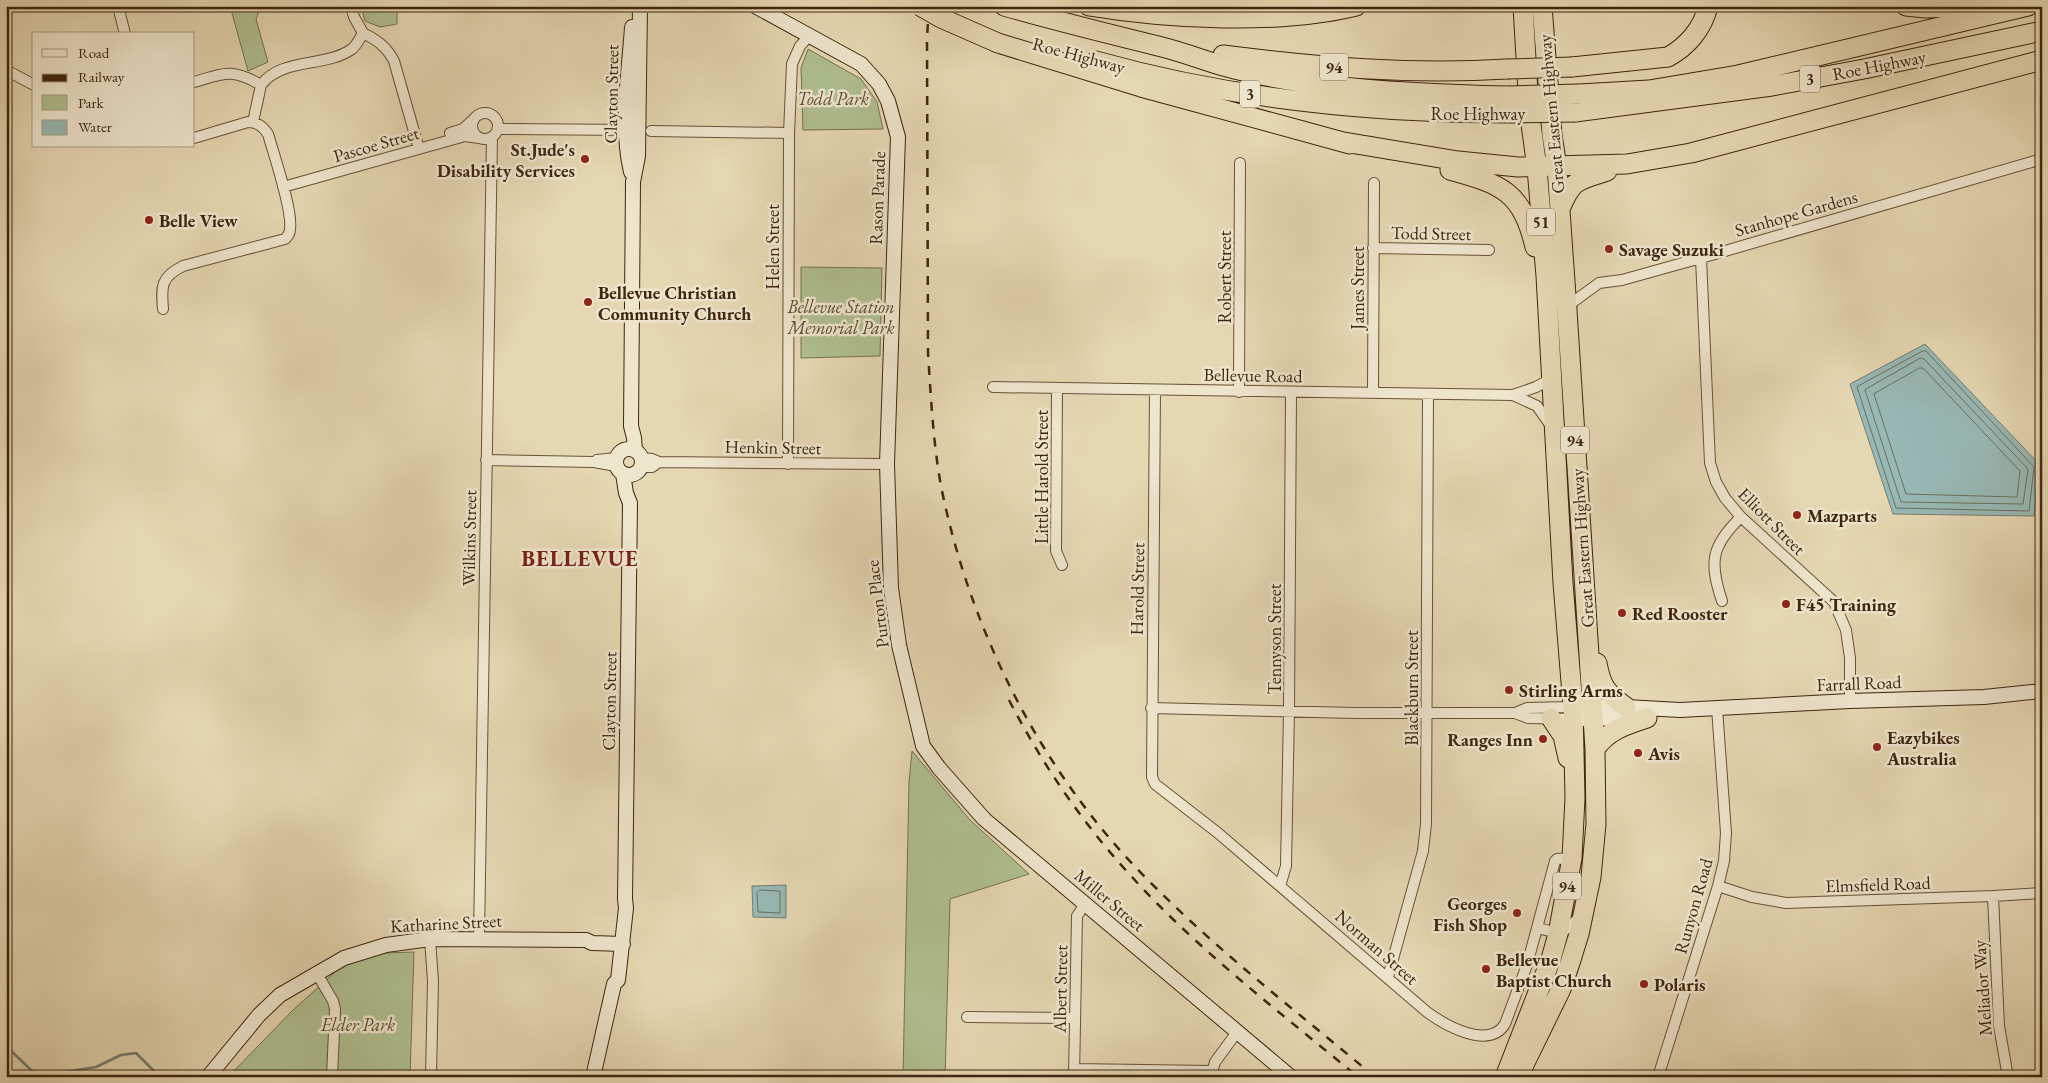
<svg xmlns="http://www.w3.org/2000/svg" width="2048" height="1083" font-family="'EB Garamond',serif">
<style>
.green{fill:#afbf90;stroke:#76724f}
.water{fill:#98b8b4;stroke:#747e72}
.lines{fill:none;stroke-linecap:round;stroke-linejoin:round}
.shore{stroke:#6b6f61;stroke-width:1}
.stream{stroke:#747e72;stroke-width:2.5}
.street-casing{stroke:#685237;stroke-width:12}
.secondary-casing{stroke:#3e260e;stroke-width:16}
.highway-casing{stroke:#3e260e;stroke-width:21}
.street{stroke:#eee5cd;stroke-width:10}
.secondary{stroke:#eee5cd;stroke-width:14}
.highway{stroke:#e5d7b2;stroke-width:19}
.rail{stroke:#3e260e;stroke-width:2.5;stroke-dasharray:9 9;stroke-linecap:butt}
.highway-bridge-casing{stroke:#3e260e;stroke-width:21;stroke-linecap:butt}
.highway-bridge{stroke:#e5d7b2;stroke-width:19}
.poi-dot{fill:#8f2418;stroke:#eee5cd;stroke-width:2}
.labels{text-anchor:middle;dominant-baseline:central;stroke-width:5;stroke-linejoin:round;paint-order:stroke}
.shield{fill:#eee5cd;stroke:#735f47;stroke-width:1}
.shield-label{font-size:16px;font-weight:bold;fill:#3e260e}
.street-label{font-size:18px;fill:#3e260e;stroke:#eee5cd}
.park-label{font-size:18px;font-style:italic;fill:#5a4c2e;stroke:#eee5cd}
.poi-label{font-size:18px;font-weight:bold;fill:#3e260e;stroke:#eee5cd;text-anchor:start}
.district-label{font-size:22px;font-weight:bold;letter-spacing:1px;fill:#7a1f14;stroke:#eee5cd}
</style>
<rect width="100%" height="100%" fill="#e5d7b2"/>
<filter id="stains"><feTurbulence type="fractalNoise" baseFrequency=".004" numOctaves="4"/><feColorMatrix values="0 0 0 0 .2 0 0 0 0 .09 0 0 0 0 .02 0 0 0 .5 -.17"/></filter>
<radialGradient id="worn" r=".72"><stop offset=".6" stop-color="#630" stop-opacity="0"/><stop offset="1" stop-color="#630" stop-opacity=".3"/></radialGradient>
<path class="green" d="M 230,6 L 261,6 L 256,19 L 268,62 L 248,71 Z
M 361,6 L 397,6 L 397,24 L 380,27 L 365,21 Z
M 808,49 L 861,79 L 877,102 L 883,129 L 803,130 L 801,68 Z
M 801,267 L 882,268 L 880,356 L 801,358 Z
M 912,751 L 970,820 L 1029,874 L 950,899 L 945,1077 L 903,1077 L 909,782 Z
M 414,952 L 410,1077 L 228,1077 L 293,1010 L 355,954 Z"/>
<path class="water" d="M 1925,344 L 2040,465 L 2034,516 L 1893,514 L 1850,384 Z
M 786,885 L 786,918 L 753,917 L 752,886 Z"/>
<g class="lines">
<path class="shore" d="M 1923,351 L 1926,351 L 2034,467 L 2029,511 L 1896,508 L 1857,387 Z
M 1921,358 L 1924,359 L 2028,469 L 2023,504 L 1901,502 L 1865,390 Z
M 1920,368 L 1923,368 L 2020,471 L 2017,497 L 1906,494 L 1874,394 Z
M 760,890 L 780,891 L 780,913 L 758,912 L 757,893 Z"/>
<path class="stream" d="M 6,1046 L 32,1071 L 52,1074 L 96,1067 L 121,1055 L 136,1053 L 160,1077"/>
<g class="street-casing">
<path id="street" d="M 118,6 L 125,34
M 351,6 L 354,17 L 363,33
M 6,70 L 34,85
M 194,82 C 225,73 232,68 261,85 L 253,122
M 261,85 C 282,57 325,68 352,49 C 357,45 360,38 363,33 C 377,40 386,46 394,61 L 419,149
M472 126a13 13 0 1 1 26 0a13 13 0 1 1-26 0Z
M 498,129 L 633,130
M 651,131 L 789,133
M 450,133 L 463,129 L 473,120
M 283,187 L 465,136 L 479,138
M 1373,248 L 1489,250
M 1701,258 L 1710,463 L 1716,482 L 1725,498 L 1741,517 L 1834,602 L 1846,630 L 1850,658 L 1850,701
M 163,309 C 161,286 161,277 183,266 L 285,239 C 288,236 290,234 290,229 C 293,211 274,155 268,134 C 263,127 258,122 248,122 L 194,138
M 1568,310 L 1573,302 L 1599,283 L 1622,280 L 1701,258 L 2042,159
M 993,387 L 1513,395 L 1536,387 L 1551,379
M 1057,388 L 1056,551 L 1062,565
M 1155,390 L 1152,777 L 1155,784 L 1218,833 L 1427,1012 C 1446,1026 1489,1050 1505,1024 L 1527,965 L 1555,861 L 1557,859 L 1572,858
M 1239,392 L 1240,163
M 1373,393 L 1374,183
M 1513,395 L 1537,406 L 1551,426
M 642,458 L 652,459 L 659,462 L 887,464
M 486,460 L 594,462 L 616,466
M 597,460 L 616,458
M 788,464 L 789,133 L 792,64 L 800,46 L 809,36
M 641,467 L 652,467 L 659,462
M 1722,601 C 1709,562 1711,546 1741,517
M 1151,708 L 1356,713 L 1515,713 L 1528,718 L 1574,719
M 1515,713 L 1527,708 L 1573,707
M 1280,886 L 1286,866 L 1289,711 L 1291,392
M 1718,886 L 1752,897 L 1786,903 L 1993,896 L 2042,893
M 1993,896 L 1999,1026 L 2008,1077
M 1538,928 C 1561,934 1562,936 1579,917
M 479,938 L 492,137
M 430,939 L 433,981 L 431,1077
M 316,972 L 333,1001 L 335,1009 L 332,1077
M 1388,977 L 1423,851 L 1426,824 L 1428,394
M 967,1017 L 1075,1018
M 1075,1069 L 1211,1071
M 1211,1076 L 1215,1062 L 1237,1032
M 1074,1077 L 1077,916 L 1085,904
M 1658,1077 L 1718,886 L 1724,861 L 1726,833 L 1717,708"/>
</g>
<g class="secondary-casing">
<path id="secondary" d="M 755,6 L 861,64 L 879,84 L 888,101 L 898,137 L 887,464 L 891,588 L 899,645 L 923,746 L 939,768 L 984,819 L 1291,1077
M 631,172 C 620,125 629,74 632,27
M616 462a13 13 0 1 1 26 0a13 13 0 1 1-26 0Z
M 635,450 L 634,438 L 631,426 L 633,182 L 638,156 L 640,6
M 1573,707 L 1626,707 L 1680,710 L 1850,701 L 1984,697 L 2042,691
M 1574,719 L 1638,718
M 208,1077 L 259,1015 L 280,995 L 344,958 L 386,945 L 430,939 L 586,940 L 592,943 L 623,944
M 593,1077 L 614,984 L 618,980 L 626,908 L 625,899 L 630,503 L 626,493 L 623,474"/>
</g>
<g class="highway-casing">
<path id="highway" d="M 1004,6 C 1056,21 1109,34 1162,47 C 1182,52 1203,60 1223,66 C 1255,75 1291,81 1324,85 C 1385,92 1447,95 1509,96
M 1089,6 C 1167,19 1279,25 1356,6
M 1906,6 L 1926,8 L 1977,6
M 998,43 L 1141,87 L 1350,144
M 1223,55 C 1318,67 1411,75 1507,69
M 1096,61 C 1231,99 1371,113 1511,113
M 1572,67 L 1668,57 C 1688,46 1703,28 1708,6
M 1579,94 L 1649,90 L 1738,75 L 2028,6
M 1575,112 L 1772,86 L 1864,69 L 2042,31
M 1338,141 L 1458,161 L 1518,167 L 1627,164 L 1691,153 L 2042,60
M 1450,170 C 1501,184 1522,191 1535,247
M 1560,209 C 1573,178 1578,181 1607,171
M 1597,663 C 1601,686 1606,693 1626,707
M 1551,718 L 1563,736 L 1568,758
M 1595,749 C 1608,730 1626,725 1647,718
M 1505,1077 L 1551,959 L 1558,934 L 1572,858 L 1575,798 L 1573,707 L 1563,583 L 1546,276 L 1537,168 L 1529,110 L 1523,6
M 1518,1077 L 1561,989 L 1570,963 L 1579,934 L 1591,877 L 1596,824 L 1595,749 L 1567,310 L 1557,167 L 1552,135 L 1542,6"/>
</g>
<use href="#street" class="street"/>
<use href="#secondary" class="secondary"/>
<use href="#highway" class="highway"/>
<path class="rail" d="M 929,6 L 927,38 L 928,353 C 931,398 933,442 941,486 C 971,636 1046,781 1156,888 C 1224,956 1301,1015 1375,1077
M 1009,700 C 1042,764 1083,824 1132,877 C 1199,951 1281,1013 1358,1077"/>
<g class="highway-bridge-casing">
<path id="highway-bridge" d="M 920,6 L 941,18 L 998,43
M 1507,69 L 1572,67
M 1509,96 L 1579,94
M 1511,113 L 1575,112"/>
</g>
<use href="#highway-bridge" class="highway-bridge"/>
</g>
<g class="poi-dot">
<circle cx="585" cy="159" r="5"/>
<circle cx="149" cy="220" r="5"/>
<circle cx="1609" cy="249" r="5"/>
<circle cx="588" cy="302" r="5"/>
<circle cx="1797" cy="515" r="5"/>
<circle cx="1786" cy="604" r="5"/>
<circle cx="1622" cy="613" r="5"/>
<circle cx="1509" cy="690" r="5"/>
<circle cx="1543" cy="739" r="5"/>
<circle cx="1877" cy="747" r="5"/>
<circle cx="1638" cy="753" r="5"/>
<circle cx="1517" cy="913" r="5"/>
<circle cx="1486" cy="969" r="5"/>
<circle cx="1644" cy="984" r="5"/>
</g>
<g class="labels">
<g class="shield">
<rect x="1320" y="53.5" width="28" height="27" rx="4"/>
<rect x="1800" y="65.5" width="20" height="27" rx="4"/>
<rect x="1240" y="80.5" width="20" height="27" rx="4"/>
<rect x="1527" y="208.5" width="28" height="27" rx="4"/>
<rect x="1561" y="426.5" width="28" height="27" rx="4"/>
<rect x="1553" y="872.5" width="28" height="27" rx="4"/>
</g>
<g class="shield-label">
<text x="1334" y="67">94</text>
<text x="1810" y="79">3</text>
<text x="1250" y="94">3</text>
<text x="1541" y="222">51</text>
<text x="1575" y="440">94</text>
<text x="1567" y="886">94</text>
</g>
<g class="street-label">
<text transform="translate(1079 55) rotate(15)">Roe Highway</text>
<text transform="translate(1879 65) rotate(-11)">Roe Highway</text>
<text transform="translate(611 94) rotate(-89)">Clayton Street</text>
<text x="1478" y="113">Roe Highway</text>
<text transform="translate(1551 114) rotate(-95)">Great Eastern Highway</text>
<text transform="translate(376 144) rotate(-16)">Pascoe Street</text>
<text transform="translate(877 198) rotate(-88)">Rason Parade</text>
<text transform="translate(1796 213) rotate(-16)">Stanhope Gardens</text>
<text transform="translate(1431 233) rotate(1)">Todd Street</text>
<text transform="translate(772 247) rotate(-90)">Helen Street</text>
<text transform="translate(1224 277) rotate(-90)">Robert Street</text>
<text transform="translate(1357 288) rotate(-90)">James Street</text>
<text transform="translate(1253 375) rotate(1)">Bellevue Road</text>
<text transform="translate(773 447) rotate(1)">Henkin Street</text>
<text transform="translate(1041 477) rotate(-90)">Little Harold Street</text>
<text transform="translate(1772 521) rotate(45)">Elliott Street</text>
<text transform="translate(469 538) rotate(-89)">Wilkins Street</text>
<text transform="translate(1582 548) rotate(-94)">Great Eastern Highway</text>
<text transform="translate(1137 589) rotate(-89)">Harold Street</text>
<text transform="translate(877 604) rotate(-97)">Purton Place</text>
<text transform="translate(1274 639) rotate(-90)">Tennyson Street</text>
<text transform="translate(1859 683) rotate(-2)">Farrall Road</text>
<text transform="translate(1411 688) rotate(-90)">Blackburn Street</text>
<text transform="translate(609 701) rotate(-89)">Clayton Street</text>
<text transform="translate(1878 884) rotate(-2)">Elmsfield Road</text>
<text transform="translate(1110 900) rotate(40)">Miller Street</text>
<text transform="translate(1693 906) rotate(-74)">Runyon Road</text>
<text transform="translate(446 923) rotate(-3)">Katharine Street</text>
<text transform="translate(1377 947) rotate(41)">Norman Street</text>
<text transform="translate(1982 988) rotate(-94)">Meliador Way</text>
<text transform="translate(1060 989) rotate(-89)">Albert Street</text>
</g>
<g class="park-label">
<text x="833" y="98">Todd Park</text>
<text x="841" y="306">Bellevue Station<tspan x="841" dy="21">Memorial Park</tspan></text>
<text x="358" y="1024">Elder Park</text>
</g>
<g class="poi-label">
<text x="575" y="149" text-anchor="end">St.Jude's<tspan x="575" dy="21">Disability Services</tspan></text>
<text x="159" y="220">Belle View</text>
<text x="1619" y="249">Savage Suzuki</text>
<text x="598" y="292">Bellevue Christian<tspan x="598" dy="21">Community Church</tspan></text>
<text x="1807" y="515">Mazparts</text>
<text x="1796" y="604">F45 Training</text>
<text x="1632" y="613">Red Rooster</text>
<text x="1519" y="690">Stirling Arms</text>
<text x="1887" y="737">Eazybikes<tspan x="1887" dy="21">Australia</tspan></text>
<text x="1533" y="739" text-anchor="end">Ranges Inn</text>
<text x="1648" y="753">Avis</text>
<text x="1507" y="903" text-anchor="end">Georges<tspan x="1507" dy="21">Fish Shop</tspan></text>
<text x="1496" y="959">Bellevue<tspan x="1496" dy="21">Baptist Church</tspan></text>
<text x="1654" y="984">Polaris</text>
</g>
<g class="district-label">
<text x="580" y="558">BELLEVUE</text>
</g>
</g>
<rect width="2048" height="1083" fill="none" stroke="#e5d7b2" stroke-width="25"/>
<rect x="8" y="8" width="2033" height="1068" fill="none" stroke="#3e260e" stroke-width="2.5"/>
<rect x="12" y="12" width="2023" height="1058" fill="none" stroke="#3e260e"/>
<rect x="32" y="32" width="162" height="115" fill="#eee5cd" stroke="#a89981"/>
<rect x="42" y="49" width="25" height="8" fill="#eee5cd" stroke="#a89981"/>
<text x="78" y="58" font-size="15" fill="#3e260e">Road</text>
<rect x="42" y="74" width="25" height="8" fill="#3e260e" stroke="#a89981"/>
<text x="78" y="82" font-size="15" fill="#3e260e">Railway</text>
<rect x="42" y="95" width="25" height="15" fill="#afbf90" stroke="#a89981"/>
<text x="78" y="108" font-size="15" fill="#3e260e">Park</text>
<rect x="42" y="120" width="25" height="15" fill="#98b8b4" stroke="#a89981"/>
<text x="78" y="132" font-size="15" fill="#3e260e">Water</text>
<rect width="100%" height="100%" filter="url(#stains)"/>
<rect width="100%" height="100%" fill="url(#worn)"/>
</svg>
